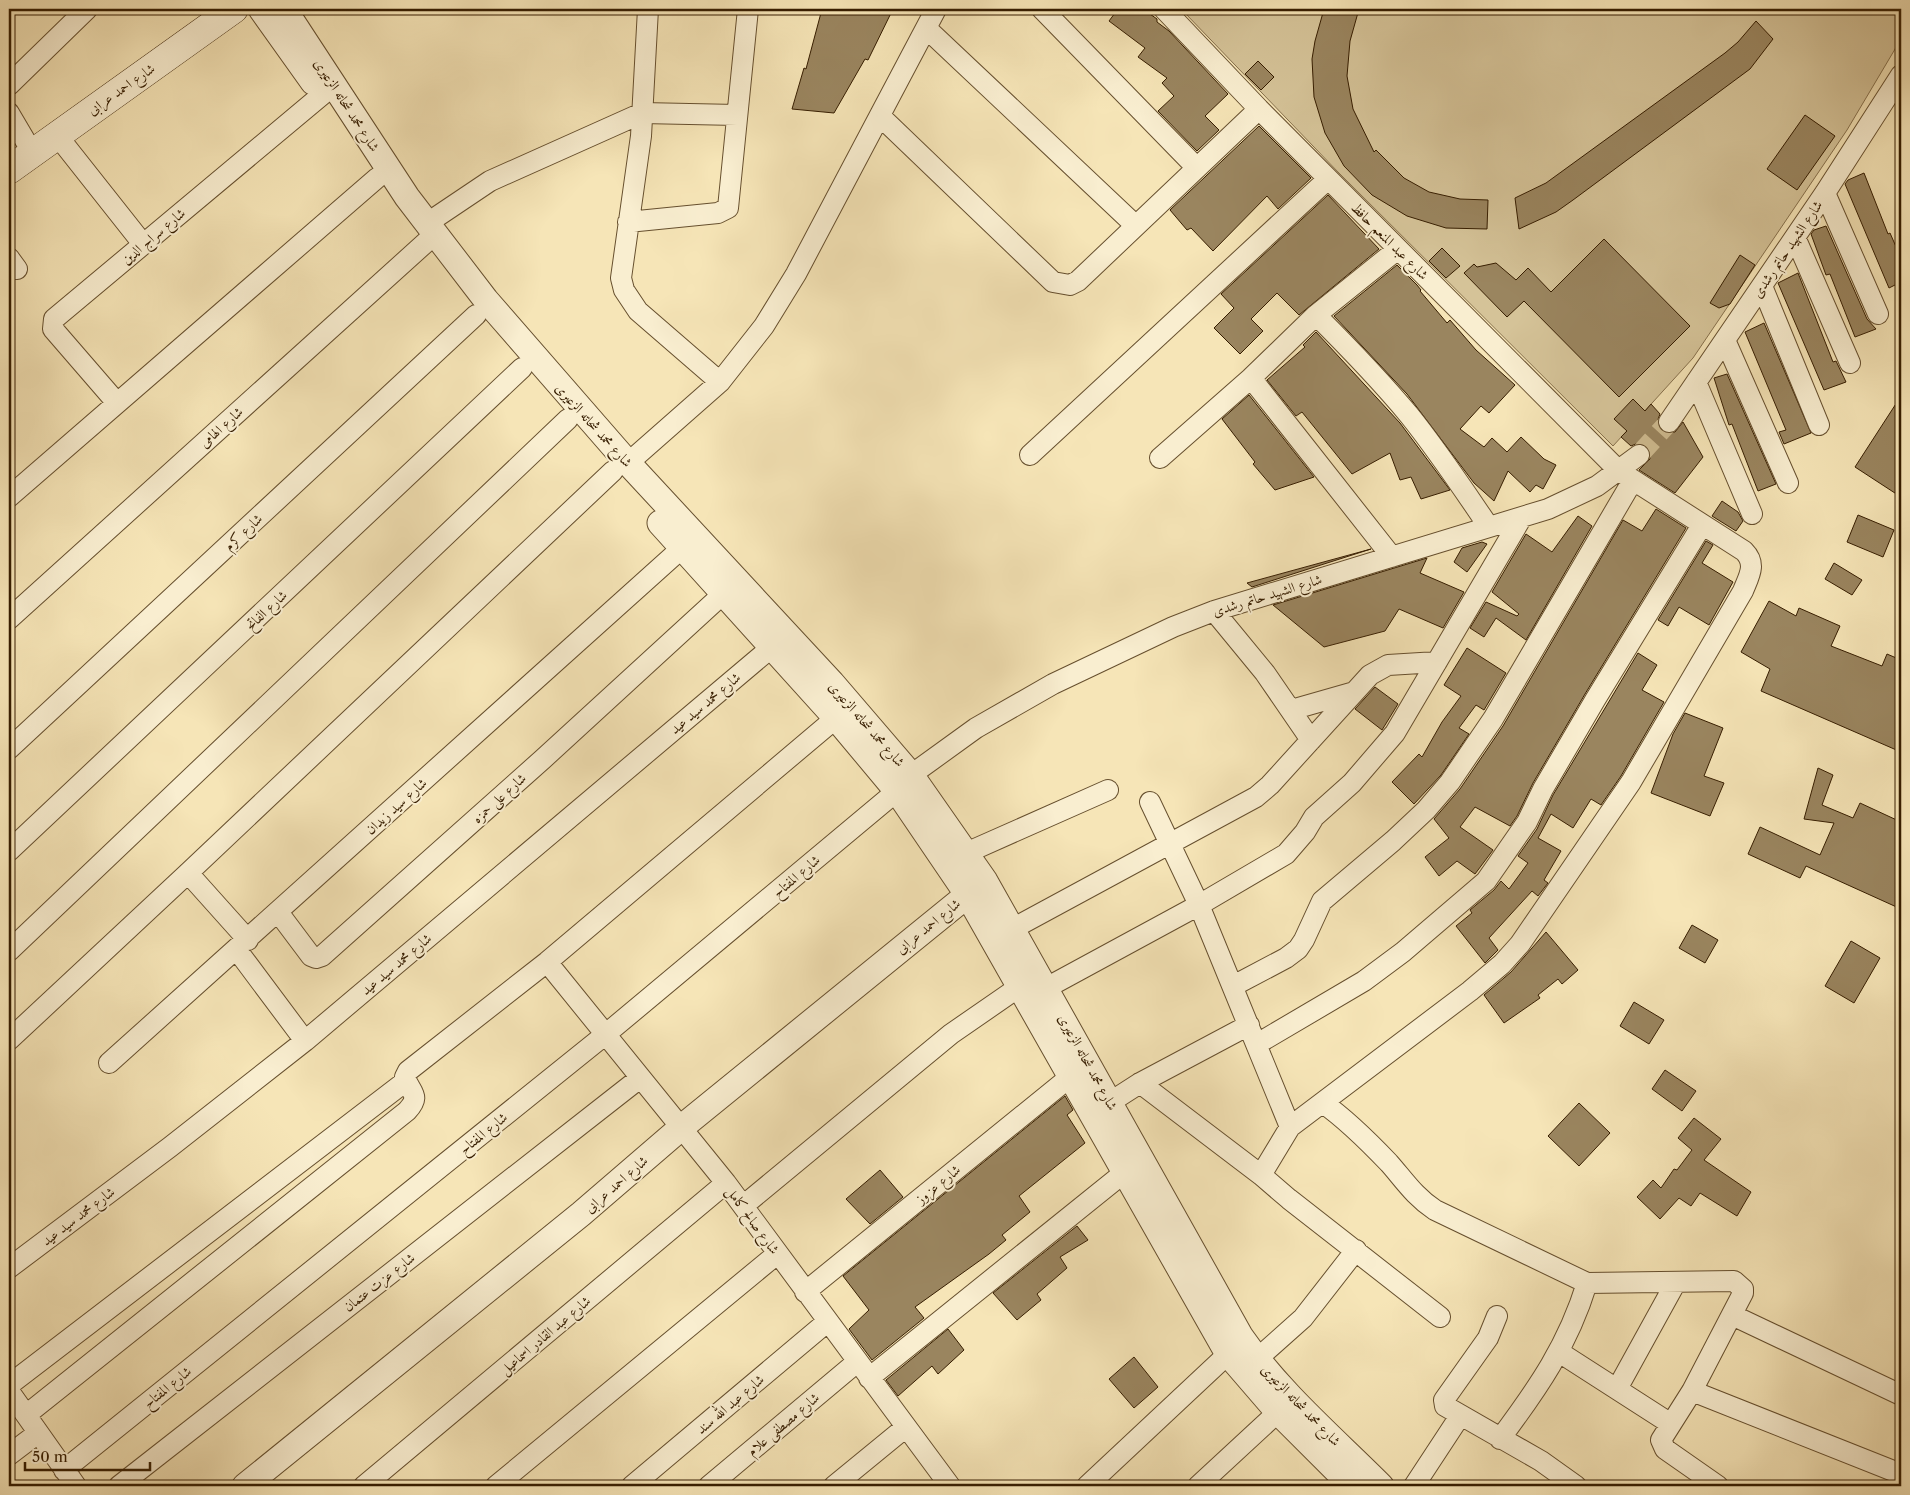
<svg xmlns="http://www.w3.org/2000/svg" width="1910" height="1495" font-family="'Libre Caslon Text',Amiri,serif">
<style>
.green{fill:#d5c398;stroke:#86704c}
.building{fill:#9a855f;stroke:#361d00}
.lines{fill:none;stroke-linecap:round;stroke-linejoin:round}
.minor-tunnel{stroke:#d0bd92;stroke-width:20;stroke-dasharray:20 10;stroke-linecap:butt}
.minor-casing{stroke:#664f2e;stroke-width:22}
.tertiary-casing{stroke:#664f2e;stroke-width:27}
.secondary-casing{stroke:#361d00;stroke-width:29}
.minor{stroke:#f9eed0;stroke-width:20}
.tertiary{stroke:#f9eed0;stroke-width:25}
.secondary{stroke:#f9eed0;stroke-width:28}
.labels{text-anchor:middle;dominant-baseline:central;stroke-width:4;stroke-linejoin:round;paint-order:stroke}
.street-label{font-size:14px;fill:#361d00;stroke:#f9eed0}
</style>
<rect width="100%" height="100%" fill="#f6e5b7"/>
<filter id="stains"><feTurbulence type="fractalNoise" baseFrequency=".004" numOctaves="4"/><feColorMatrix values="0 0 0 0 .2 0 0 0 0 .09 0 0 0 0 .02 0 0 0 .5 -.17"/></filter>
<radialGradient id="worn" r=".72"><stop offset=".6" stop-color="#630" stop-opacity="0"/><stop offset="1" stop-color="#630" stop-opacity=".3"/></radialGradient>
<path class="green" d="M 1185,9 L 1901,9 L 1901,39 L 1847,130 L 1693,358 L 1613,446 L 1339,173 L 1184,12 Z"/>
<path class="building" d="M 822,9 L 893,9 L 868,60 L 865,59 L 834,113 L 792,109 L 804,68 L 806,69 Z
M 1118,9 L 1143,9 L 1157,19 L 1157,22 L 1169,31 L 1228,94 L 1205,116 L 1219,130 L 1197,151 L 1158,111 L 1174,96 L 1162,83 L 1167,78 L 1138,57 L 1145,48 L 1109,21 Z
M 1324,9 L 1359,9 L 1350,41 L 1347,76 L 1353,109 L 1374,152 L 1376,150 L 1404,178 L 1429,192 L 1460,199 L 1488,200 L 1487,229 L 1446,228 L 1407,216 L 1372,195 L 1344,166 L 1325,133 L 1314,97 L 1312,59 L 1315,41 Z
M 1756,21 L 1773,39 L 1750,69 L 1573,200 L 1556,212 L 1519,229 L 1515,198 L 1546,183 L 1725,53 L 1738,42 Z
M 1258,61 L 1274,77 L 1261,90 L 1245,74 Z
M 1805,115 L 1835,136 L 1797,190 L 1767,169 Z
M 1259,126 L 1311,178 L 1278,209 L 1267,196 L 1213,251 L 1191,228 L 1187,230 L 1170,210 Z
M 1864,173 L 1888,234 L 1890,233 L 1901,258 L 1901,282 L 1889,288 L 1845,184 L 1848,180 Z
M 1328,195 L 1379,249 L 1299,315 L 1277,293 L 1251,319 L 1263,331 L 1240,354 L 1214,328 L 1234,308 L 1221,294 Z
M 1826,226 L 1867,319 L 1876,329 L 1855,337 L 1830,274 L 1826,275 L 1811,234 L 1814,230 Z
M 1604,239 L 1690,326 L 1619,397 L 1524,301 L 1507,317 L 1464,273 L 1474,264 L 1477,267 L 1496,263 L 1516,280 L 1528,268 L 1551,292 Z
M 1442,248 L 1460,266 L 1446,278 L 1429,261 Z
M 1740,255 L 1755,265 L 1730,304 L 1719,308 L 1710,303 Z
M 1397,265 L 1417,285 L 1421,290 L 1420,291 L 1447,323 L 1450,320 L 1476,350 L 1515,385 L 1489,413 L 1481,406 L 1460,429 L 1484,447 L 1492,438 L 1507,452 L 1521,437 L 1544,459 L 1556,465 L 1543,489 L 1536,485 L 1530,492 L 1508,471 L 1494,501 L 1474,483 L 1407,394 L 1334,316 Z
M 1798,273 L 1833,362 L 1836,361 L 1846,382 L 1824,390 L 1778,283 Z
M 1764,323 L 1811,433 L 1784,444 L 1779,432 L 1786,430 L 1745,332 Z
M 1316,332 L 1400,423 L 1450,490 L 1421,499 L 1411,477 L 1400,480 L 1390,453 L 1352,474 L 1302,412 L 1296,416 L 1267,380 L 1305,347 L 1303,345 Z
M 1727,374 L 1776,484 L 1758,491 L 1732,424 L 1729,425 L 1714,378 Z
M 1249,395 L 1314,477 L 1275,490 L 1253,464 L 1255,462 L 1222,419 Z
M 1901,396 L 1901,497 L 1855,467 Z
M 1633,399 L 1645,411 L 1651,404 L 1660,414 L 1657,422 L 1663,432 L 1675,432 L 1683,422 L 1703,457 L 1675,493 L 1639,470 L 1650,459 L 1648,448 L 1638,443 L 1631,446 L 1621,437 L 1627,431 L 1614,419 Z
M 1722,501 L 1738,512 L 1743,521 L 1736,531 L 1712,516 Z
M 1656,509 L 1686,528 L 1585,694 L 1533,783 L 1517,816 L 1510,826 L 1475,807 L 1460,827 L 1493,850 L 1475,874 L 1457,861 L 1439,876 L 1425,857 L 1449,838 L 1434,819 L 1460,789 L 1503,726 L 1623,520 L 1642,531 Z
M 1858,515 L 1894,530 L 1883,557 L 1847,542 Z
M 1578,516 L 1592,526 L 1526,640 L 1496,618 L 1484,637 L 1470,628 L 1486,602 L 1517,616 L 1519,614 L 1492,592 L 1526,534 L 1552,552 Z
M 1706,541 L 1713,545 L 1702,563 L 1733,582 L 1709,625 L 1679,607 L 1668,626 L 1658,620 Z
M 1482,542 L 1487,544 L 1467,572 L 1454,562 L 1462,548 Z
M 1371,549 L 1252,587 L 1247,583 Z
M 1427,558 L 1420,573 L 1464,592 L 1443,628 L 1399,609 L 1385,631 L 1324,647 L 1273,605 Z
M 1834,563 L 1862,580 L 1852,595 L 1825,579 Z
M 1769,601 L 1796,616 L 1799,608 L 1840,626 L 1831,646 L 1882,666 L 1887,654 L 1901,660 L 1901,752 L 1761,691 L 1770,669 L 1741,652 Z
M 1467,648 L 1506,673 L 1484,710 L 1476,705 L 1459,728 L 1469,734 L 1441,775 L 1414,804 L 1392,782 L 1419,754 L 1422,757 L 1442,722 L 1461,696 L 1444,685 Z
M 1638,653 L 1657,665 L 1642,690 L 1664,702 L 1621,776 L 1601,805 L 1591,799 L 1573,828 L 1551,814 L 1538,838 L 1561,851 L 1544,880 L 1548,883 L 1538,896 L 1532,891 L 1489,938 L 1498,950 L 1485,963 L 1456,926 L 1472,913 L 1470,910 L 1494,890 L 1501,881 L 1509,889 L 1528,863 L 1518,856 L 1537,829 L 1553,795 Z
M 1375,687 L 1398,704 L 1382,730 L 1355,709 Z
M 1685,713 L 1723,728 L 1704,776 L 1724,783 L 1710,816 L 1651,793 L 1673,734 Z
M 1818,768 L 1833,775 L 1822,805 L 1853,818 L 1860,803 L 1901,822 L 1901,909 L 1806,866 L 1800,878 L 1748,854 L 1760,827 L 1820,855 L 1834,823 L 1804,819 Z
M 1692,925 L 1718,940 L 1705,963 L 1679,948 Z
M 1546,932 L 1578,970 L 1562,984 L 1558,979 L 1538,995 L 1540,998 L 1504,1023 L 1484,995 L 1511,972 Z
M 1851,941 L 1880,958 L 1854,1003 L 1825,986 Z
M 1634,1002 L 1664,1020 L 1649,1044 L 1620,1026 Z
M 1665,1070 L 1696,1091 L 1682,1111 L 1652,1089 Z
M 1065,1096 L 1073,1110 L 1067,1115 L 1085,1143 L 1019,1196 L 1030,1212 L 1002,1235 L 1006,1240 L 989,1254 L 915,1307 L 924,1318 L 872,1360 L 849,1329 L 869,1310 L 843,1276 Z
M 1579,1103 L 1610,1133 L 1579,1166 L 1548,1136 Z
M 1694,1118 L 1721,1139 L 1704,1160 L 1751,1192 L 1737,1216 L 1700,1193 L 1691,1206 L 1679,1198 L 1660,1219 L 1637,1197 L 1653,1180 L 1661,1188 L 1674,1169 L 1677,1170 L 1692,1150 L 1678,1138 Z
M 880,1170 L 903,1197 L 870,1224 L 846,1199 Z
M 1077,1226 L 1088,1240 L 1060,1257 L 1067,1268 L 1037,1294 L 1041,1300 L 1017,1320 L 993,1293 Z
M 948,1329 L 964,1350 L 938,1374 L 932,1366 L 898,1396 L 886,1380 Z
M 1134,1357 L 1158,1387 L 1134,1408 L 1109,1379 Z"/>
<g class="lines">
<path class="minor-tunnel" d="M 1639,455 L 1669,422"/>
<g class="minor-casing">
<path id="minor" d="M 648,9 L 641,136 L 621,278 L 624,290 L 638,311 L 720,382
M 1042,9 L 1196,167
M 1164,9 L 1259,109 L 1619,471 L 1744,551 C 1757,564 1749,576 1743,591 L 1631,782 L 1520,944 L 1502,964 L 1470,991 L 1290,1127 L 1261,1175 L 1289,1199 L 1440,1317
M 926,28 L 1135,225
M 9,85 L 87,9
M 9,113 L 32,152
M 880,116 L 1053,282 L 1070,285 L 1078,281 L 1259,109
M 56,134 L 143,244
M 1825,193 L 1878,314
M 628,222 L 718,213 L 728,208 L 748,9
M 426,224 L 490,181 L 642,113 L 737,115
M 1795,237 L 1850,363
M 9,258 L 17,269
M 1762,286 L 1819,425
M 1316,315 C 1348,347 1380,380 1409,415 C 1438,451 1463,489 1489,527
M 1725,340 L 1788,483
M 1251,378 L 1392,557
M 1696,382 L 1752,514
M 117,403 L 53,329 L 54,319 L 335,84
M 1669,422 L 1825,193 L 1901,75
M 1030,455 L 1328,179
M 1160,458 L 1251,378 L 1316,315 L 1398,249
M 628,463 L 720,382 L 764,326 L 796,274 L 936,9
M 9,497 L 377,178
M 1214,611 L 1265,673 L 1311,740
M 9,619 L 434,235
M 1291,710 L 1354,692
M 9,749 L 476,315
M 911,775 L 976,728 L 1053,684 L 1173,627 L 1214,611 L 1548,509 L 1597,486 L 1639,455
M 1150,802 L 1199,905 L 1290,1127
M 9,851 L 522,368
M 966,853 L 1108,790
M 188,873 L 248,940
M 278,912 L 311,956 L 316,958 L 322,956 L 543,759 L 723,594
M 1012,929 L 1256,797 L 1270,785 L 1370,675 L 1388,665 L 1437,662
M 237,950 L 305,1041
M 9,951 L 568,419
M 547,962 L 726,1183 L 950,1486
M 1233,986 L 1286,958 L 1298,949 L 1304,940 L 1322,901 L 1393,841 L 1426,810 L 1450,782 L 1493,719 L 1633,480
M 1046,988 L 1199,905 L 1286,854 L 1305,832 L 1314,817 L 1352,783 L 1395,733 L 1522,517
M 9,1040 L 188,873 L 613,471
M 1257,1044 L 1364,981 L 1403,952 L 1486,881 L 1527,822 L 1543,789 L 1595,700 L 1702,525
M 109,1063 L 682,548
M 1140,1083 L 1261,1175
M 1323,1103 C 1347,1120 1368,1141 1389,1163 C 1404,1180 1415,1197 1435,1210 L 1587,1283 L 1734,1281 L 1743,1289 L 1743,1293 L 1692,1391 L 1661,1440 L 1665,1449 L 1718,1486
M 1098,1110 L 1140,1083 L 1249,1025
M 743,1206 L 951,1034 L 1019,987
M 9,1268 L 170,1147 L 305,1041 L 772,647
M 805,1292 L 1070,1077
M 1732,1315 L 1901,1395
M 1497,1316 L 1488,1338 L 1444,1400 L 1445,1406 L 1541,1461 L 1576,1486
M 1559,1352 L 1671,1424
M 1257,1359 L 1303,1318 L 1356,1250
M 869,1378 L 1125,1172
M 9,1385 L 406,1081
M 1617,1389 L 1676,1282
M 9,1391 L 76,1486
M 1692,1391 L 1901,1474
M 26,1415 L 407,1111 C 422,1095 410,1093 405,1077 L 408,1071 L 547,962 L 836,718
M 1500,1439 C 1538,1388 1568,1345 1587,1283
M 9,1455 L 38,1433
M 64,1470 L 606,1034 L 897,791
M 119,1486 L 640,1078
M 364,1486 L 726,1183
M 496,1486 L 777,1254
M 632,1486 L 827,1322
M 709,1486 L 857,1362
M 834,1486 L 906,1427
M 1087,1486 L 1228,1354
M 1198,1486 L 1278,1412
M 1414,1486 L 1460,1416"/>
</g>
<g class="tertiary-casing">
<path id="tertiary" d="M 261,9 L 313,82
M 284,9 L 407,197 L 486,300 L 628,463 L 832,683 L 911,775 L 985,881 L 1241,1337 C 1280,1393 1333,1438 1381,1486
M 660,523 L 836,718 L 897,791 L 967,894 L 1228,1354 L 1278,1412 L 1352,1486
M 245,1486 L 581,1214 L 682,1127 L 981,884"/>
</g>
<g class="secondary-casing">
<path id="secondary" d="M 9,170 L 234,9"/>
</g>
<use href="#minor" class="minor"/>
<use href="#tertiary" class="tertiary"/>
<use href="#secondary" class="secondary"/>
</g>
<g class="labels">
<g class="street-label">
<text transform="translate(121 89) rotate(-35)">شارع احمد عرابى</text>
<text transform="translate(347 105) rotate(57)">شارع محمد شحاته الزعيرى</text>
<text transform="translate(153 236) rotate(-40)">شارع سراج الدين</text>
<text transform="translate(1390 241) rotate(45)">شارع عبد المنعم حافظ</text>
<text transform="translate(1787 249) rotate(-56)">شارع الشهيد حاتم رشدى</text>
<text transform="translate(594 425) rotate(48)">شارع محمد شحاته الزعيرى</text>
<text transform="translate(221 427) rotate(-42)">شارع الهامى</text>
<text transform="translate(243 532) rotate(-43)">شارع كرم</text>
<text transform="translate(1267 595) rotate(-17)">شارع الشهيد حاتم رشدى</text>
<text transform="translate(266 610) rotate(-43)">شارع الفاتح</text>
<text transform="translate(705 703) rotate(-40)">شارع محمد سيد عيد</text>
<text transform="translate(867 724) rotate(49)">شارع محمد شحاته الزعيرى</text>
<text transform="translate(499 798) rotate(-42)">شارع على حمزه</text>
<text transform="translate(396 806) rotate(-42)">شارع سيد زيدان</text>
<text transform="translate(796 876) rotate(-40)">شارع المفتاح</text>
<text transform="translate(928 926) rotate(-39)">شارع احمد عرابى</text>
<text transform="translate(396 964) rotate(-40)">شارع محمد سيد عيد</text>
<text transform="translate(1088 1062) rotate(61)">شارع محمد شحاته الزعيرى</text>
<text transform="translate(483 1133) rotate(-39)">شارع المفتاح</text>
<text transform="translate(616 1184) rotate(-41)">شارع احمد عرابى</text>
<text transform="translate(938 1184) rotate(-39)">شارع عزوز</text>
<text transform="translate(78 1216) rotate(-37)">شارع محمد سيد عيد</text>
<text transform="translate(753 1220) rotate(54)">شارع صالح كامل</text>
<text transform="translate(379 1282) rotate(-38)">شارع عزت عتمان</text>
<text transform="translate(545 1335) rotate(-40)">شارع عبد القادر اسماعيل</text>
<text transform="translate(167 1387) rotate(-39)">شارع المفتاح</text>
<text transform="translate(730 1404) rotate(-40)">شارع عبد الله سند</text>
<text transform="translate(1301 1405) rotate(46)">شارع محمد شحاته الزعيرى</text>
<text transform="translate(783 1424) rotate(-40)">شارع مصطفى علام</text>
</g>
</g>
<rect width="1910" height="1495" fill="none" stroke="#f6e5b7" stroke-width="30"/>
<rect x="10" y="10" width="1890" height="1475" fill="none" stroke="#361d00" stroke-width="2.5"/>
<rect x="15" y="15" width="1880" height="1465" fill="none" stroke="#361d00"/>
<path d="M25 1462v8h125v-8" fill="none" stroke="#361d00" stroke-width="2.5"/>
<text x="32" y="1462" font-size="15" fill="#361d00" stroke="#f9eed0" stroke-width="4" paint-order="stroke">50 m</text>
<rect width="100%" height="100%" filter="url(#stains)"/>
<rect width="100%" height="100%" fill="url(#worn)"/>
</svg>
